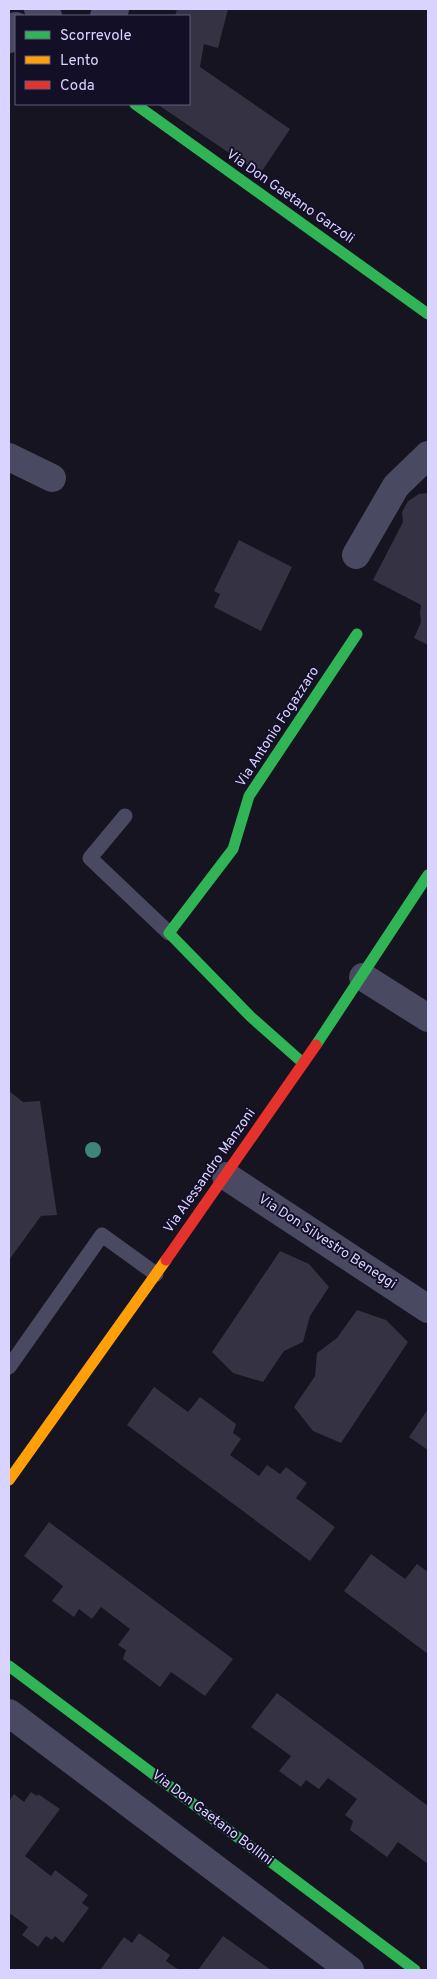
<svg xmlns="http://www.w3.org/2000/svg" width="437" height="1979" font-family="Overpass,sans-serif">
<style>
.building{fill:#343243}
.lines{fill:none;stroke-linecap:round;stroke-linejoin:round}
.lane{stroke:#4a4962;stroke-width:15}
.street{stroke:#4a4962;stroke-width:28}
.fast{stroke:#30b455;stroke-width:11}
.slow{stroke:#ff9f0a;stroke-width:11}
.jam{stroke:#e5322d;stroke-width:11}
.tree{fill:#3e8478}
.labels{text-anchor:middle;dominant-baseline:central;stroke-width:4;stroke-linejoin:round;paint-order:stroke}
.street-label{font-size:14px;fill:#d9d4ff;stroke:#130f26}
</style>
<rect width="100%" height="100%" fill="#161421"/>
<path class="building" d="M 177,9 L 228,9 L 218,48 L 204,44 L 200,67 L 290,129 L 260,174 L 157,104 L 189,104 L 189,16 L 175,16 Z
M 428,493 L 428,645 L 414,638 L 421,622 L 420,613 L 421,605 L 373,580 L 403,522 L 402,512 L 408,501 L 419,494 Z
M 239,540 L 292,567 L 261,631 L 214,607 L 220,594 L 214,591 Z
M 9,1091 L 23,1102 L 40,1101 L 57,1215 L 41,1216 L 9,1260 Z
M 280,1251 L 309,1264 L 329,1287 L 310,1316 L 303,1342 L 284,1351 L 263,1382 L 233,1373 L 212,1352 Z
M 357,1310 L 386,1320 L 408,1342 L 341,1443 L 313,1431 L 294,1407 L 315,1376 L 317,1353 L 337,1338 Z
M 154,1387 L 188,1412 L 200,1397 L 236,1424 L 233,1433 L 241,1439 L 230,1455 L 259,1476 L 267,1465 L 280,1474 L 286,1467 L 307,1483 L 296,1498 L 335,1527 L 310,1561 L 127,1425 Z
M 428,1409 L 428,1450 L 409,1437 Z
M 49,1522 L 233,1659 L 205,1696 L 171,1672 L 160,1687 L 123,1659 L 126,1650 L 118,1645 L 130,1629 L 101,1607 L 92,1619 L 79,1609 L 74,1617 L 52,1601 L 63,1586 L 24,1556 Z
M 371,1554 L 405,1579 L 417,1564 L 428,1572 L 428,1654 L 344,1591 Z
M 277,1693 L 428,1806 L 428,1864 L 398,1842 L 387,1857 L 350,1830 L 353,1821 L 345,1815 L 357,1799 L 328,1778 L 319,1789 L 306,1780 L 301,1787 L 279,1771 L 291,1756 L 251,1727 Z
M 31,1792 L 37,1796 L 38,1794 L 60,1809 L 25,1856 L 51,1876 L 55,1870 L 88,1895 L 82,1903 L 89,1908 L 63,1943 L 55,1936 L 52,1940 L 46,1936 L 38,1947 L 22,1935 L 28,1927 L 11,1914 L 9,1916 L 9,1801 L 14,1794 L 24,1802 Z
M 139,1933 L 170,1955 L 166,1961 L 179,1970 L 100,1970 L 124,1937 L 132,1943 Z
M 223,1936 L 271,1970 L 198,1970 Z"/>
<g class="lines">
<path class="lane" d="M 125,816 L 90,858 L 169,933
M 9,1367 L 102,1235 L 156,1274"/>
<path class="street" d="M 38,9 L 48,16
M 104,16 L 115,9
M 9,39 L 16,26
M 9,457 L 52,478
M 356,555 L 396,486 L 428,455
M 363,977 L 428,1018
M 226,1176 L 428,1309
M 9,1713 L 350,1970"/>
<path class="fast" d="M 135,104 L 428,314
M 316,1045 L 428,875
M 303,1063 L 251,1017 L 169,933 L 233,849 L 249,796 L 357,634
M 9,1666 L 415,1970"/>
<path class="slow" d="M 9,1480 L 166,1260"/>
<path class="jam" d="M 166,1260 L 316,1045"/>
</g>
<circle class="tree" cx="93" cy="1150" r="8"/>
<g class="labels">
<g class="street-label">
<text transform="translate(290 197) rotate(35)">Via Don Gaetano Garzoli</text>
<text transform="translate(278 727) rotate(-57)">Via Antonio Fogazzaro</text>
<text transform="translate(210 1171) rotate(-55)">Via Alessandro Manzoni</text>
<text transform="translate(327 1242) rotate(33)">Via Don Silvestro Beneggi</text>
<text transform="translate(212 1818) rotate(37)">Via Don Gaetano Bollini</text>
</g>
</g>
<rect width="437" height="1979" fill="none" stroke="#d9d4ff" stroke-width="20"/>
<rect x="15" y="15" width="175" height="90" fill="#130f26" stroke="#625e7d"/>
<rect x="25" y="31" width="25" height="8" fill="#30b455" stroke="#625e7d"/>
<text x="60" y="40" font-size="15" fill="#d9d4ff">Scorrevole</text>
<rect x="25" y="56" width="25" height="8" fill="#ff9f0a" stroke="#625e7d"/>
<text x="60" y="65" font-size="15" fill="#d9d4ff">Lento</text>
<rect x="25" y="81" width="25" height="8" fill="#e5322d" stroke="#625e7d"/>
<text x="60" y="90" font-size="15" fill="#d9d4ff">Coda</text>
</svg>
